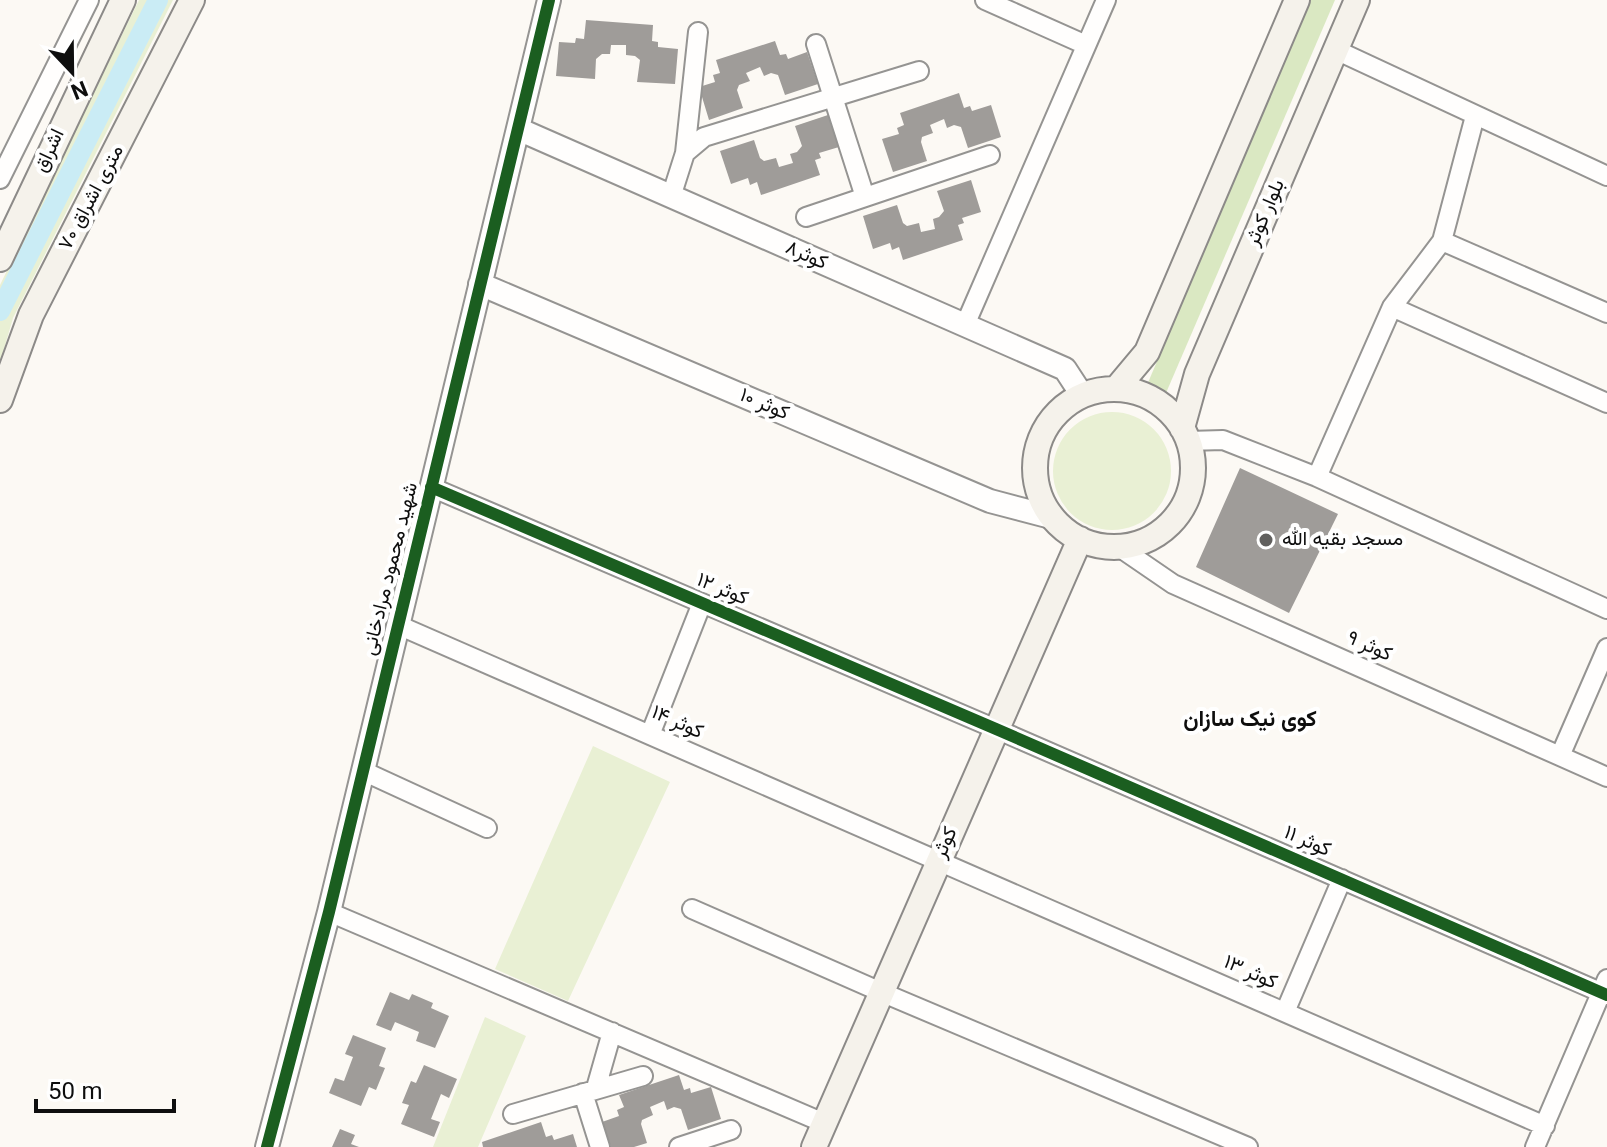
<svg xmlns="http://www.w3.org/2000/svg" width="1607" height="1147" font-family="Georgia,Vazirmatn,serif">
<style>
.green{fill:#e9f0d4}
.forest{fill:#dae8c2}
.lines{fill:none;stroke-linecap:round;stroke-linejoin:round}
.canal{stroke:#caecf5;stroke-width:20}
.building{fill:#9f9c99}
.minor-casing{stroke:#959492;stroke-width:22}
.tertiary-casing{stroke:#959492;stroke-width:26}
.secondary-casing{stroke:#8c8a88;stroke-width:28}
.minor{stroke:#fffefd;stroke-width:18}
.tertiary{stroke:#fffefd;stroke-width:22}
.secondary{stroke:#f5f2eb;stroke-width:24}
.cycleway-casing{stroke:#fff;stroke-width:17}
.cycleway{stroke:#1b5e20;stroke-width:12}
.poi-dot{fill:#61605e;stroke:#fff;stroke-width:3}
.labels{text-anchor:middle;dominant-baseline:central;stroke-width:8;stroke-linejoin:round;paint-order:stroke}
.street-label{font-size:20px;fill:#0e0e0e;stroke:#fff}
.poi-label{font-size:20px;fill:#0e0e0e;stroke:#fff;text-anchor:start}
.neighbourhood-label{font-size:22px;font-weight:bold;fill:#0e0e0e;stroke:#fff}
</style>
<rect width="100%" height="100%" fill="#fcf9f4"/>
<path class="green" d="M 139,0 L 173,0 L 13,318 L 0,363 L 0,285 Z
M1053 471a59 59 0 1 1 118 0a59 59 0 1 1-118 0Z
M 593,746 L 670,782 L 568,1001 L 495,969 Z
M 485,1017 L 526,1036 L 478,1147 L 433,1147 Z"/>
<path class="forest" d="M 1310,0 L 1335,0 L 1166,393 L 1147,385 Z"/>
<g class="lines">
<path class="canal" d="M 0,311 L 158,0"/>
</g>
<path class="building" d="M 586,20 L 653,25 L 652,41 L 658,42 L 658,47 L 678,49 L 675,84 L 637,82 L 640,60 L 635,56 L 626,55 L 626,45 L 611,45 L 610,54 L 602,54 L 596,59 L 595,79 L 556,76 L 559,42 L 575,43 L 576,38 L 584,39 Z
M 775,41 L 780,55 L 786,54 L 788,59 L 807,52 L 818,84 L 785,95 L 778,75 L 771,73 L 764,76 L 760,67 L 746,73 L 750,81 L 739,85 L 737,90 L 743,108 L 709,120 L 699,87 L 715,82 L 713,75 L 720,73 L 716,60 Z
M 959,93 L 964,108 L 970,106 L 972,111 L 991,105 L 1001,137 L 968,148 L 961,127 L 954,125 L 947,128 L 944,119 L 930,125 L 933,133 L 922,137 L 921,142 L 927,161 L 893,172 L 882,139 L 899,134 L 897,128 L 904,125 L 900,113 Z
M 828,115 L 839,147 L 819,153 L 821,158 L 815,160 L 820,175 L 761,195 L 757,182 L 750,185 L 748,178 L 731,184 L 720,151 L 754,140 L 760,158 L 764,161 L 776,158 L 779,167 L 793,163 L 790,154 L 797,152 L 802,146 L 795,126 Z
M 971,180 L 981,212 L 962,218 L 964,223 L 958,225 L 963,240 L 903,260 L 899,247 L 892,250 L 890,243 L 873,249 L 863,216 L 897,205 L 903,223 L 907,226 L 919,223 L 921,232 L 935,229 L 933,219 L 939,217 L 944,211 L 937,191 Z
M 1240,468 L 1338,514 L 1289,613 L 1196,567 Z
M 390,992 L 409,1000 L 412,994 L 433,1003 L 431,1008 L 449,1016 L 435,1048 L 416,1041 L 419,1032 L 395,1022 L 391,1031 L 376,1025 Z
M 353,1035 L 386,1048 L 379,1066 L 385,1068 L 376,1090 L 369,1087 L 361,1106 L 329,1093 L 335,1078 L 344,1081 L 353,1057 L 345,1054 Z
M 424,1065 L 457,1079 L 449,1098 L 441,1094 L 431,1119 L 440,1122 L 434,1137 L 401,1124 L 409,1105 L 402,1103 L 411,1081 L 416,1083 Z
M 679,1075 L 684,1090 L 690,1088 L 691,1093 L 711,1087 L 721,1119 L 688,1130 L 681,1109 L 674,1107 L 667,1110 L 664,1101 L 650,1107 L 653,1115 L 642,1120 L 641,1124 L 647,1143 L 634,1147 L 611,1147 L 602,1122 L 619,1116 L 617,1110 L 624,1107 L 619,1095 Z
M 541,1122 L 546,1137 L 552,1135 L 554,1140 L 573,1134 L 577,1147 L 483,1147 L 482,1142 Z
M 340,1129 L 355,1135 L 351,1144 L 359,1147 L 332,1147 Z"/>
<g class="lines">
<g class="minor-casing">
<path id="minor" d="M 985,0 L 1086,45
M 816,44 L 865,197
M 1336,50 L 1607,176
M 685,153 L 698,32
M 0,179 L 89,0
M 671,197 L 685,153 L 704,137 L 919,71
M 806,217 L 990,155
M 1442,241 L 1607,313
M 1392,307 L 1607,403
M 965,325 L 1106,0
M 1188,441 L 1223,440 L 1317,477 L 1607,609
M 1317,477 L 1392,307 L 1442,241 L 1475,116
M 431,487 L 996,729 L 1607,995
M 1119,547 L 1173,584 L 1607,777
M 398,625 L 1545,1126
M 650,735 L 702,603
M 1560,756 L 1607,648
M 363,771 L 487,828
M 692,909 L 881,992 L 1248,1147
M 329,912 L 824,1123
M 1285,1012 L 1342,879
M 596,1088 L 612,1032
M 583,1093 L 600,1147
M 513,1114 L 643,1076
M 679,1147 L 731,1130
M 1535,1147 L 1607,979"/>
</g>
<g class="tertiary-casing">
<path id="tertiary" d="M 518,129 L 1065,369 L 1082,395
M 480,284 L 990,501 L 1051,517
M 267,1147 L 329,912 L 549,0"/>
</g>
<g class="secondary-casing">
<path id="secondary" d="M 0,259 L 123,0
M 1116,389 L 1147,352 L 1297,0
M1035 468a79 79 0 1 1 158 0a79 79 0 1 1-158 0Z
M 0,400 L 31,315 L 192,0
M 1182,428 L 1197,374 L 1357,0
M 814,1147 L 1080,539"/>
</g>
<use href="#minor" class="minor"/>
<use href="#tertiary" class="tertiary"/>
<use href="#secondary" class="secondary"/>
<g class="cycleway-casing">
<path id="cycleway" d="M 431,487 L 996,729 L 1607,995
M 267,1147 L 329,912 L 549,0"/>
</g>
<use href="#cycleway" class="cycleway"/>
</g>
<circle class="poi-dot" cx="1266" cy="540" r="8"/>
<g class="labels">
<g class="street-label">
<text transform="translate(50 151) rotate(-65)">اشراق</text>
<text transform="translate(92 198) rotate(-62)">۷۰ متری اشراق</text>
<text transform="translate(1266 213) rotate(-67)">بلوار کوثر</text>
<text transform="translate(806 256) rotate(24)">کوثر۸</text>
<text transform="translate(764 405) rotate(23)">کوثر ۱۰</text>
<text transform="translate(391 569) rotate(-76)">شهید محمود مرادخانی</text>
<text transform="translate(722 590) rotate(23)">کوثر ۱۲</text>
<text transform="translate(1369 647) rotate(24)">کوثر ۹</text>
<text transform="translate(677 723) rotate(24)">کوثر ۱۴</text>
<text transform="translate(1307 842) rotate(24)">کوثر ۱۱</text>
<text transform="translate(946 843) rotate(-66)">کوثر</text>
<text transform="translate(1250 973) rotate(24)">کوثر ۱۳</text>
</g>
<g class="poi-label">
<text x="1282" y="540">مسجد بقیه الله</text>
</g>
<g class="neighbourhood-label">
<text x="1250" y="720">کوی نیک سازان</text>
</g>
</g>
<g transform="translate(72 72) rotate(158)" stroke="#ffffff" stroke-width="6" paint-order="stroke">
<path d="M0-6L14 30L0 20L-14 30Z" fill="#0e0e0e"/>
<text y="-12" font-size="22" font-weight="bold" text-anchor="middle" fill="#0e0e0e">N</text>
</g>
<path d="M36 1099v12h138v-12" fill="none" stroke="#0e0e0e" stroke-width="4"/>
<text x="48" y="1099" font-size="24" fill="#0e0e0e" stroke="#ffffff" stroke-width="6" paint-order="stroke">50 m</text>
</svg>
